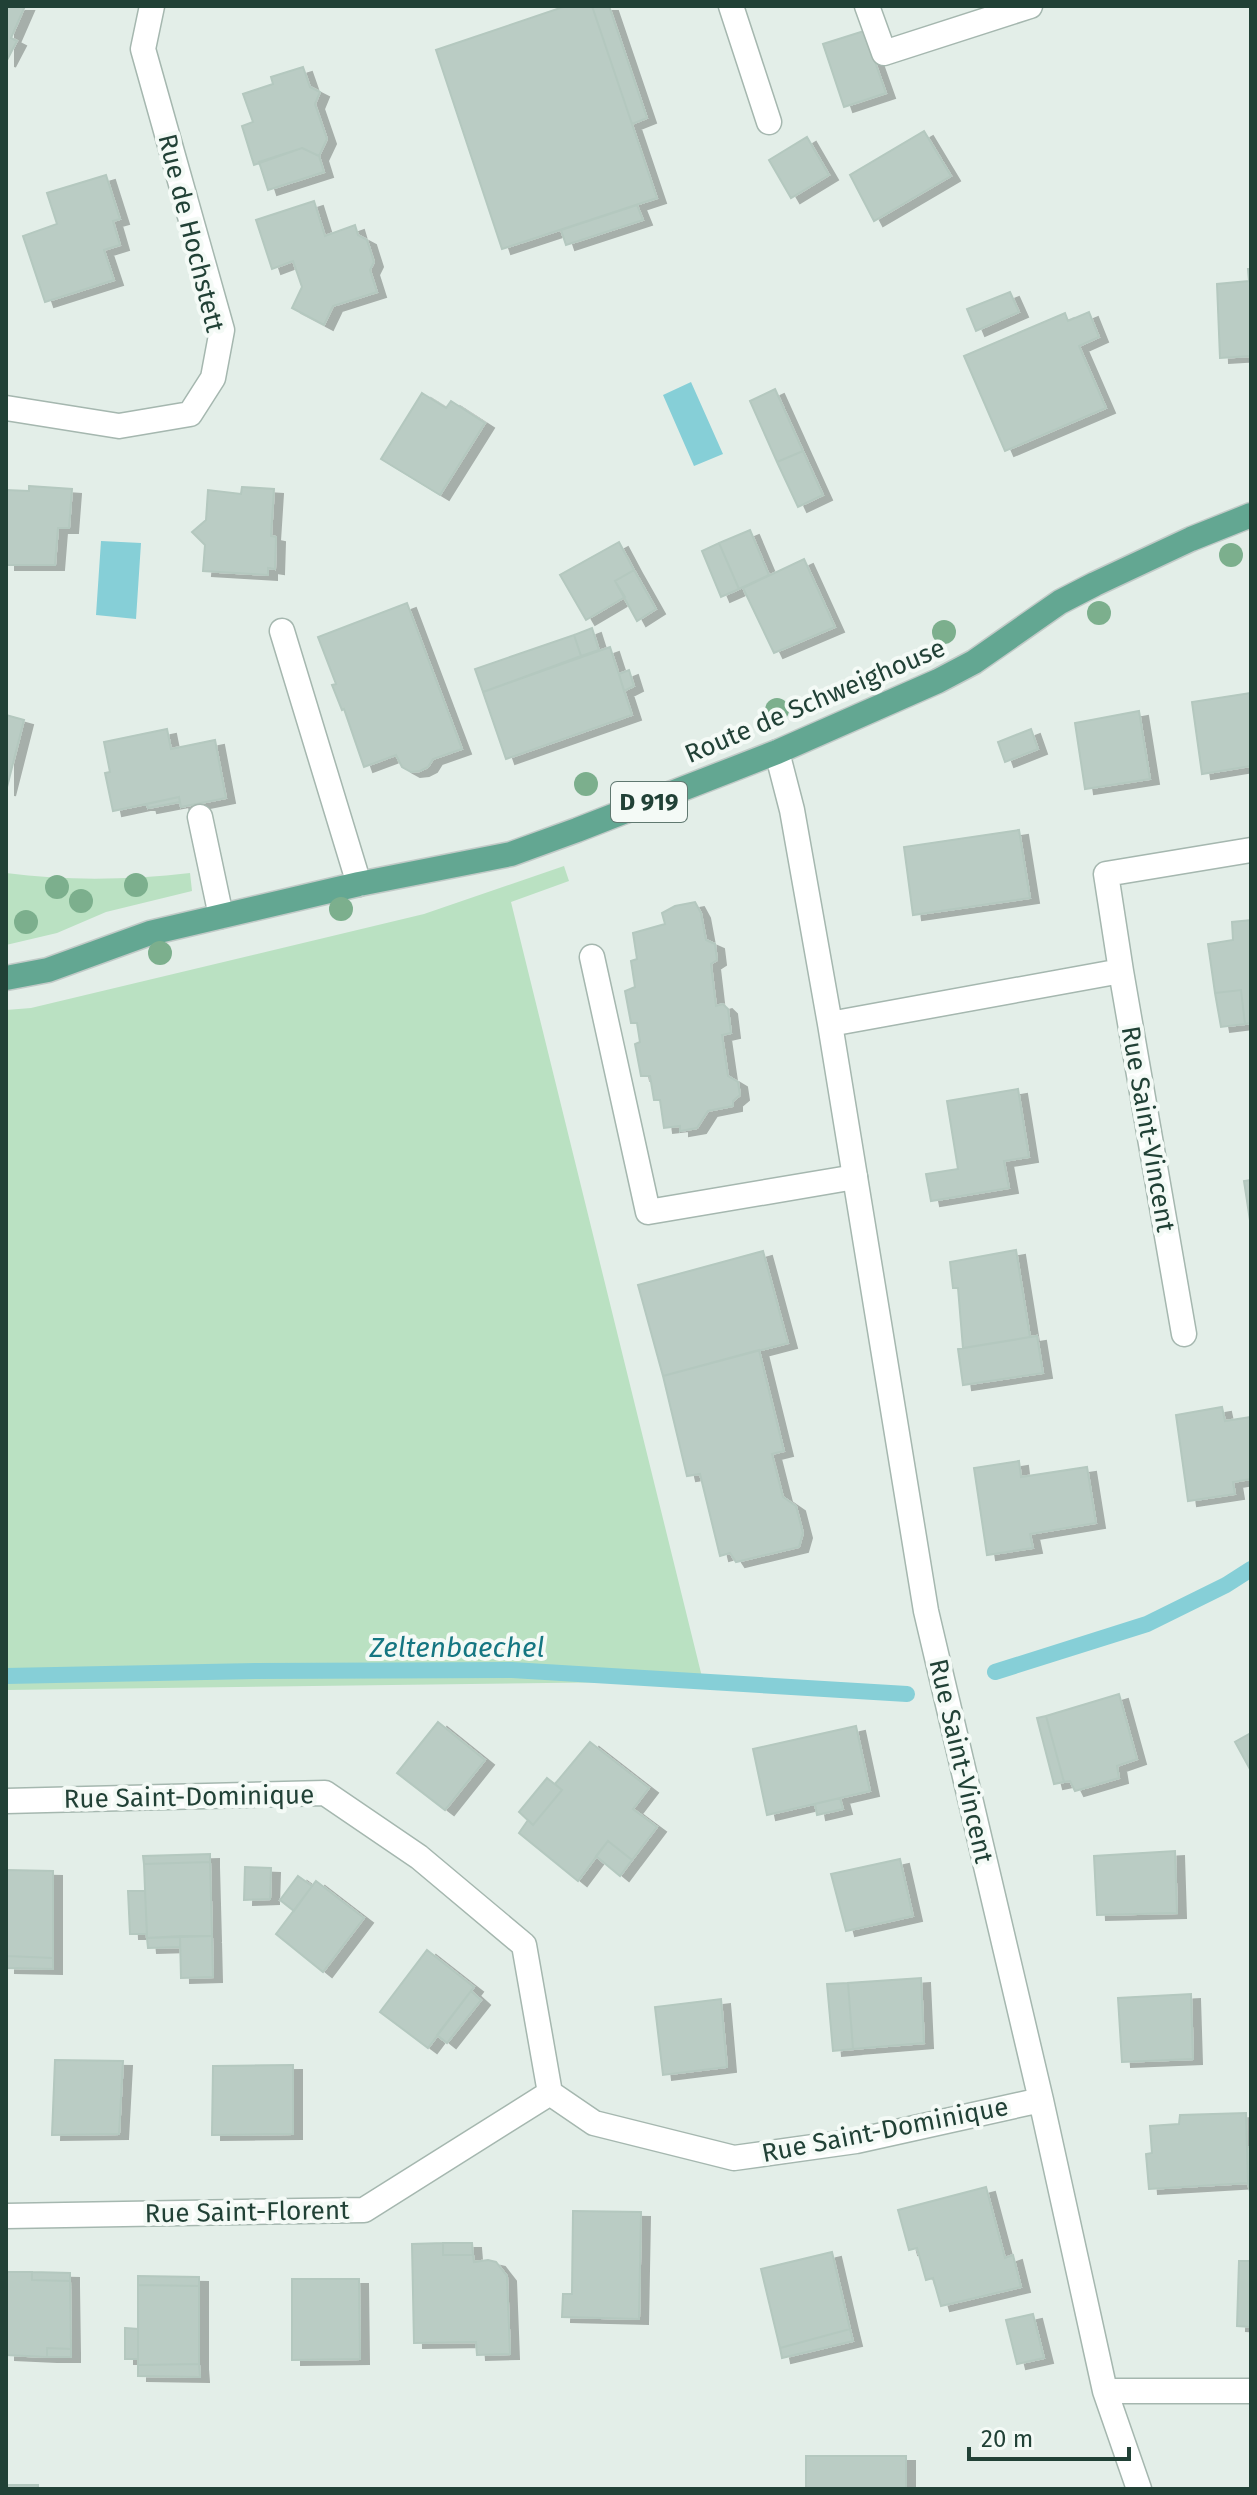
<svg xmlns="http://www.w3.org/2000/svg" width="1257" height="2495" font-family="'Fira Sans',sans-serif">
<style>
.green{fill:#bae1c2}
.water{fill:#86cfd7}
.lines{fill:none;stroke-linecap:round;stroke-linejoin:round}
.stream{stroke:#86cfd7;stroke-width:16}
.building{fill:#baccc4;stroke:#b4c8bf;stroke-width:2;filter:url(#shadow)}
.service-casing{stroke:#a5b7af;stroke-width:27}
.minor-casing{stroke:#a5b7af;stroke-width:27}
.primary-casing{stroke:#c1cac7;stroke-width:27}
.service{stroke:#fff;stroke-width:24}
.minor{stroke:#fff;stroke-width:24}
.primary{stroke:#63a792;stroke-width:24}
.tree{fill:#7caf8d}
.labels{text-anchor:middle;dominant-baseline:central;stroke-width:8;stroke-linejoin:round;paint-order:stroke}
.shield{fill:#f4faf6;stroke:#607870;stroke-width:2}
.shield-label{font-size:24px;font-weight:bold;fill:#214136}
.street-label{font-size:26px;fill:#214136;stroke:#f4faf6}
.water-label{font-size:28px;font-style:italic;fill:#157682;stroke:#f4faf6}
</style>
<defs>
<filter id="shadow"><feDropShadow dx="9" dy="5" stdDeviation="0" flood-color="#0004"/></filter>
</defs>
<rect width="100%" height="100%" fill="#e3eee8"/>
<path class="green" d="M 564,866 L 569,881 L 511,902 L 703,1681 L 6,1690 L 6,1010 L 31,1008 L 424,914 Z
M 6,873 C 67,881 129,880 190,873 L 192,891 L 106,912 L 57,933 L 6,945 Z"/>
<path class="water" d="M 691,382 L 723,454 L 694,466 L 663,395 Z
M 101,541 L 141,543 L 136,619 L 96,615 Z"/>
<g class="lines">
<path class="stream" d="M 995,1672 L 1147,1624 L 1226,1585 L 1251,1569
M 6,1676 L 255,1671 L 512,1670 L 907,1694"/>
</g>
<path class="building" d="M 6,6 L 25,6 L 11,38 L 17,41 L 6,62 Z
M 566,6 L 592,6 L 657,198 L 502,249 L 436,50 Z
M 592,6 L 609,6 L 647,118 L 632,124 Z
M 864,31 L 886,93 L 844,107 L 823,44 Z
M 303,67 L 310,87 L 320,92 L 315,104 L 327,139 L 319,156 L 302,148 L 254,165 L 242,126 L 253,122 L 243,94 L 273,84 L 271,77 Z
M 924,131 L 951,176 L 874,221 L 850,175 Z
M 807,137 L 829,175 L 791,198 L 769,160 Z
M 302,148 L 319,156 L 324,172 L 268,190 L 259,162 Z
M 106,175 L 120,219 L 113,221 L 120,245 L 104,250 L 114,280 L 45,302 L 23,236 L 57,224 L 47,193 Z
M 314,201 L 325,236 L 355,225 L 358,235 L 367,240 L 374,262 L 370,270 L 377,292 L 333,306 L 324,325 L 292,308 L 302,287 L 293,261 L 272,269 L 256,220 Z
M 637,205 L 643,220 L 566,245 L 561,230 Z
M 1248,269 L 1251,269 L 1251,356 L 1220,358 L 1217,284 L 1249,281 Z
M 1010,292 L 1019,312 L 976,331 L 967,309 Z
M 1089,312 L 1099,337 L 1079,346 L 1106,408 L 1005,451 L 964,356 L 1065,313 L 1068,321 Z
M 775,389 L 803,451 L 777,462 L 750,401 Z
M 422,393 L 446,408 L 451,401 L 485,423 L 440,495 L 381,459 Z
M 803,451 L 823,495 L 798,507 L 777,462 Z
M 29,486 L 72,489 L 69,528 L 58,528 L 55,565 L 6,565 L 6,490 L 29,491 Z
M 242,487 L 274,489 L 271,536 L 276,537 L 275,569 L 268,568 L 268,575 L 203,571 L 205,545 L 192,532 L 206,520 L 208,490 L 241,494 Z
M 750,530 L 769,575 L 739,589 L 719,543 Z
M 619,542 L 634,570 L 615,581 L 625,597 L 586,620 L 560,575 Z
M 719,543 L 739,589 L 721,597 L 702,551 Z
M 804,559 L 835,627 L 774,653 L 743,588 Z
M 634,570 L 656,609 L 637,621 L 615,581 Z
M 407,603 L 462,749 L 433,759 L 428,767 L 420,771 L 411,772 L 402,767 L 396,755 L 364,767 L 344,709 L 342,710 L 332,685 L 336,684 L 318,637 Z
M 592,628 L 599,650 L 581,656 L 574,635 Z
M 574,635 L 581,656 L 483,692 L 475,669 Z
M 610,647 L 632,715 L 506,759 L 483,692 Z
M 629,670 L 634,686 L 624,691 L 619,674 Z
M 1251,693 L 1251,766 L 1202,774 L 1192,702 Z
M 1139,711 L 1150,779 L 1085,789 L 1075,723 Z
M 6,715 L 24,720 L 6,791 Z
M 167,729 L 171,749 L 215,740 L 226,798 L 181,807 L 179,797 L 113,811 L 105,773 L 110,772 L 104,742 Z
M 1031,729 L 1038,749 L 1005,762 L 998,742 Z
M 179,797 L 180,802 L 148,808 L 147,804 Z
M 1019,830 L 1030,898 L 913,915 L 904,847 Z
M 695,902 L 701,913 L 706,940 L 715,944 L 717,960 L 711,964 L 716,1006 L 723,1004 L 728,1009 L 731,1033 L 722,1035 L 728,1076 L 738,1082 L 740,1095 L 733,1101 L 733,1106 L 708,1111 L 697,1128 L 680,1131 L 680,1126 L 664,1128 L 660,1100 L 654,1100 L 650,1076 L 641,1076 L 635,1044 L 640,1042 L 637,1023 L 631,1023 L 625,991 L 635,987 L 631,961 L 637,959 L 633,933 L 665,924 L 662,913 L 675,906 Z
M 1251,920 L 1251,1023 L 1245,1024 L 1241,990 L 1215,993 L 1208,944 L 1233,940 L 1232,922 Z
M 1241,990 L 1245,1024 L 1221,1027 L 1215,993 Z
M 1018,1089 L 1029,1157 L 1004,1161 L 1009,1188 L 931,1201 L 926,1174 L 958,1169 L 947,1101 Z
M 1251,1180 L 1251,1227 L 1244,1181 Z
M 1016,1250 L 1030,1337 L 963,1348 L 958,1288 L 953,1288 L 950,1262 Z
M 763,1251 L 788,1343 L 663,1376 L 638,1285 Z
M 1037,1336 L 1043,1373 L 963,1385 L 958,1349 Z
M 759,1350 L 784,1451 L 772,1454 L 783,1497 L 796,1506 L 803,1533 L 799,1547 L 736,1562 L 730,1553 L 720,1556 L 700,1474 L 687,1476 L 663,1376 Z
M 1222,1407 L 1225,1421 L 1251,1417 L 1251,1479 L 1233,1482 L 1235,1494 L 1188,1501 L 1176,1415 Z
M 1019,1461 L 1021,1477 L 1087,1467 L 1096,1523 L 1030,1534 L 1033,1548 L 987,1555 L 974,1468 Z
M 1119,1694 L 1137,1759 L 1117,1766 L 1119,1778 L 1075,1791 L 1070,1781 L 1064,1782 L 1046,1716 Z
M 1046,1716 L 1064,1782 L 1054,1784 L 1037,1718 Z
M 438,1722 L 485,1760 L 445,1810 L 397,1773 Z
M 856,1726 L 870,1791 L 767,1815 L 753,1749 Z
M 1251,1733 L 1251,1771 L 1235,1742 Z
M 590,1742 L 649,1788 L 633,1809 L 657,1827 L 632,1860 L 608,1841 L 578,1881 L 519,1833 L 528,1820 L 533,1825 L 562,1790 L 555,1784 Z
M 547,1778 L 562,1790 L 533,1825 L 519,1812 Z
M 840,1798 L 843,1809 L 817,1815 L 815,1804 Z
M 608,1841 L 632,1860 L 620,1876 L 596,1856 Z
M 1175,1851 L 1177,1913 L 1097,1915 L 1094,1856 Z
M 210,1854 L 210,1862 L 144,1864 L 143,1856 Z
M 900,1859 L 913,1916 L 846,1931 L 831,1874 Z
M 210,1862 L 212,1936 L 147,1938 L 144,1864 Z
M 245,1867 L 271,1868 L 270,1899 L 244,1900 Z
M 6,1870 L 53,1871 L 53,1958 L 6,1956 Z
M 298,1876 L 312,1886 L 294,1911 L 280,1900 Z
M 316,1881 L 364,1918 L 323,1972 L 276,1934 Z
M 128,1891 L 145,1891 L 147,1934 L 130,1934 Z
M 180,1936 L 180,1947 L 148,1948 L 147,1938 Z
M 180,1936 L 212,1936 L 213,1977 L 181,1978 Z
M 427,1950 L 474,1987 L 428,2048 L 380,2012 Z
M 6,1956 L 53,1958 L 53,1969 L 6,1968 Z
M 921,1978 L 924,2043 L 853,2049 L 848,1983 Z
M 848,1983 L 853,2049 L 833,2051 L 827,1984 Z
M 471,1991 L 481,2000 L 447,2043 L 437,2035 Z
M 1191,1994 L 1193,2059 L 1122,2062 L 1118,1998 Z
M 721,1999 L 727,2067 L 663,2075 L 655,2007 Z
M 55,2060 L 123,2061 L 119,2134 L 52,2135 Z
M 293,2065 L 293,2134 L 212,2135 L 213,2066 Z
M 1246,2113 L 1248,2183 L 1149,2189 L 1146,2154 L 1152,2153 L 1150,2126 L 1179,2124 L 1180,2115 Z
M 1247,2147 L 1251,2147 L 1251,2196 L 1248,2183 Z
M 986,2187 L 1005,2258 L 1013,2255 L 1021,2287 L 941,2306 L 933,2278 L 926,2280 L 917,2248 L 909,2250 L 898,2210 Z
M 573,2211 L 641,2212 L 639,2319 L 562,2317 L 563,2294 L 572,2294 Z
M 443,2243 L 472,2243 L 473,2255 L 443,2255 Z
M 443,2243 L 443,2255 L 473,2255 L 474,2262 L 488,2260 L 496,2262 L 507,2276 L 510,2354 L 477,2355 L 476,2342 L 414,2343 L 412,2244 Z
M 832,2252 L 850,2329 L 780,2348 L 761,2269 Z
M 1239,2261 L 1251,2261 L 1251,2327 L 1237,2326 Z
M 6,2272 L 32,2272 L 32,2280 L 70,2281 L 71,2349 L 47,2348 L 47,2357 L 6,2355 Z
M 32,2272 L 70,2273 L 70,2281 L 32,2280 Z
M 138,2276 L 199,2277 L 199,2286 L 138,2285 Z
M 292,2279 L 359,2279 L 360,2359 L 292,2360 Z
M 138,2285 L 199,2286 L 199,2364 L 138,2365 Z
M 1033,2314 L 1044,2358 L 1017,2364 L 1006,2320 Z
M 125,2328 L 138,2329 L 138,2359 L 125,2359 Z
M 850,2329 L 853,2341 L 782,2358 L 780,2348 Z
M 47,2348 L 71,2349 L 71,2357 L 47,2357 Z
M 199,2364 L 200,2377 L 138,2376 L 138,2365 Z
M 806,2456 L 906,2456 L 906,2489 L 806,2489 Z
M 6,2485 L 38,2485 L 38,2489 L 6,2489 Z"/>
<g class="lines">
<g class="service-casing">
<path id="service" d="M 731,6 L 769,122
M 867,6 L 884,53 L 1030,6
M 282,631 L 359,884
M 200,817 L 221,916
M 592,957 L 648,1212 L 855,1177"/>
</g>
<g class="minor-casing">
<path id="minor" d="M 6,408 L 119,426 L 190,414 L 213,378 L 222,330 L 143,49 L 152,6
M 777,752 L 792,810 L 830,1024 L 926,1611 L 1041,2100 L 1105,2391 L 1139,2489
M 1121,971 L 1106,874 L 1251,850
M 830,1024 L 1121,971 L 1184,1334
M 6,1801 L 325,1793 L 419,1857 L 524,1945 L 550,2093 L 594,2123 L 734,2158 L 856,2141 L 1041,2100
M 6,2216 L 364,2210 L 550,2093
M 1105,2391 L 1251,2391"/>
</g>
<g class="primary-casing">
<path id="primary" d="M 6,978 L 48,970 L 150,933 L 359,884 L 511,854 L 577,830 L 777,752 L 938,681 L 974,662 L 1060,602 L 1095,584 L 1191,539 L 1251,515"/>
</g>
<use href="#service" class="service"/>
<use href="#minor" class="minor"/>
<use href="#primary" class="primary"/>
</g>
<g class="tree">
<circle cx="1231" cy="555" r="12"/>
<circle cx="1099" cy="613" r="12"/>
<circle cx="944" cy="632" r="12"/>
<circle cx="777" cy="710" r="12"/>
<circle cx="586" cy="784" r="12"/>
<circle cx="136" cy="885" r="12"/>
<circle cx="57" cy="887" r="12"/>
<circle cx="81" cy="901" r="12"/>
<circle cx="341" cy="909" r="12"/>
<circle cx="26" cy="922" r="12"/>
<circle cx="160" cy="953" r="12"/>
</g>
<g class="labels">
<rect class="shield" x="611" y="782" width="76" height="40" rx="6"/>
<g class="shield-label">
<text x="649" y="802">D 919</text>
</g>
<g class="street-label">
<text transform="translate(191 233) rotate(76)">Rue de Hochstett</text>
<text transform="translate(815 701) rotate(-23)">Route de Schweighouse</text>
<text transform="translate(1148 1129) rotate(80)">Rue Saint-Vincent</text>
<text transform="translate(961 1761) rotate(77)">Rue Saint-Vincent</text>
<text transform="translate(189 1797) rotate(-1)">Rue Saint-Dominique</text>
<text transform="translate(885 2130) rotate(-11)">Rue Saint-Dominique</text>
<text transform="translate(247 2212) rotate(-1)">Rue Saint-Florent</text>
</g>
<g class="water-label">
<text x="457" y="1647">Zeltenbaechel</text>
</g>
</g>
<rect width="1257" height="2495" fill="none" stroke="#214136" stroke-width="16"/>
<path d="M969 2447v12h160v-12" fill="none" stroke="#214136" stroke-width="4"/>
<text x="981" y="2447" font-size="24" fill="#214136" stroke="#f4faf6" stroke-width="6" paint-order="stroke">20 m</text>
</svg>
